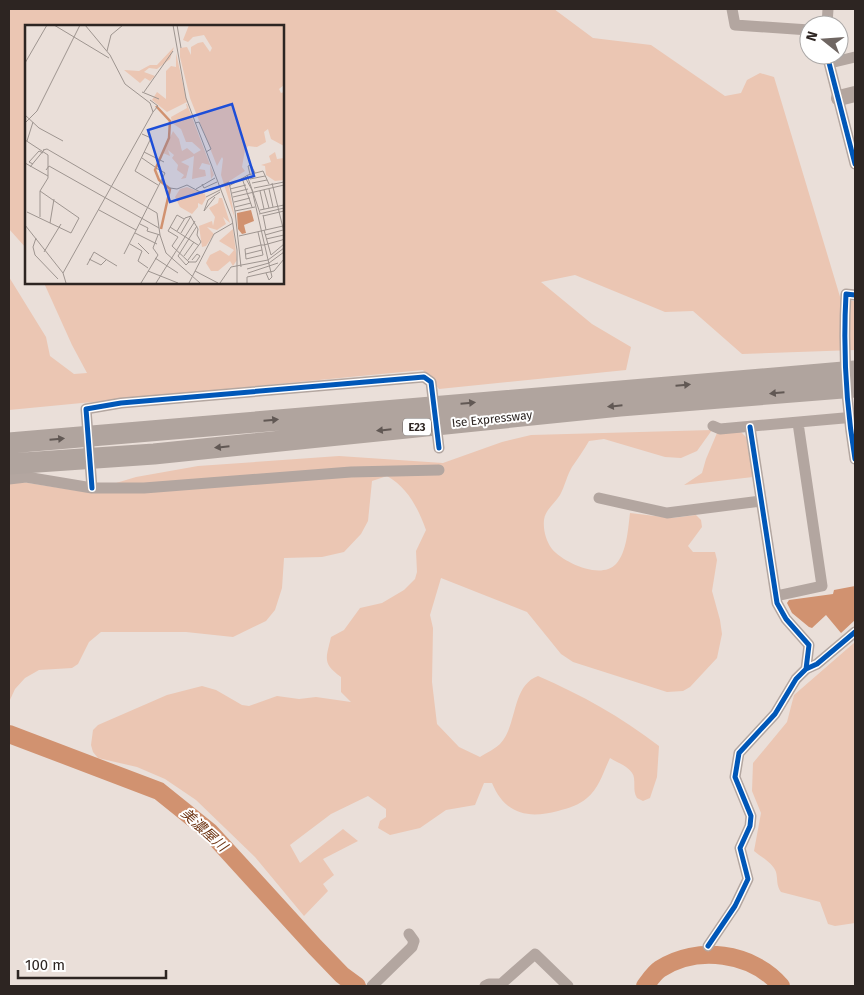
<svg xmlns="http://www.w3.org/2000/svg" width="864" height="995" font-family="'Fira Sans','Noto Sans JP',sans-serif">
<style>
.green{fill:#ebc6b3}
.water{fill:#d19270}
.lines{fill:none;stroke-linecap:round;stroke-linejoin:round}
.river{stroke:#d19270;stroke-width:18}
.street{stroke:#b3a6a0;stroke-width:11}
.secondary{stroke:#b3a59e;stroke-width:16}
.highway{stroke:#b0a49e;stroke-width:21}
.cycleway-casing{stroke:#fff;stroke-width:8}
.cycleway{stroke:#0057b8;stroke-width:5}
.oneway{fill:#615854}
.labels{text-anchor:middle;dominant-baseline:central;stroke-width:4;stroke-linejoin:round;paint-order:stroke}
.shield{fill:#fff;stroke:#6c6664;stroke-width:1}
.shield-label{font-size:11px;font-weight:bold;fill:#2d2522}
.street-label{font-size:12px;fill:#2d2522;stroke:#fff}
.water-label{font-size:14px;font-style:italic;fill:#6e3514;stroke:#fff}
.inset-river{fill:none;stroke:#d19270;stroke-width:2.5}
.inset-road{fill:none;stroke:#9e9590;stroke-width:1}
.view{fill:#1d4ed8;fill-opacity:0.15;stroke:#1d4ed8;stroke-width:2.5}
.inset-edge{fill:none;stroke:#2d2522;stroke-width:2.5}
</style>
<rect width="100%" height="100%" fill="#eadfd9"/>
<path class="green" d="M 9,9 L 554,9 L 593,38 L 651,45 L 725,96 L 741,93 L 747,80 L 760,73 L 774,77 L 841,300 L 855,301 L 855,350 L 742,354 L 693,311 L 665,312 L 575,275 L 541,282 L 592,324 L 631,347 L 626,370 L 439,389 L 423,370 L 9,410 L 9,277 L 46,337 L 50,356 L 74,374 L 87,373 L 72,345 L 44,283 L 282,282 L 282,26 L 26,26 L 26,248 L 9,229 Z
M 712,430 L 697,451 L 681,458 L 665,457 L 604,439 L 589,441 C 584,450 578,458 572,467 C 567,475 565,486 560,495 C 555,503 545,510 544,520 C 543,530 546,541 552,549 C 564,563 601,580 616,564 C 627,552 628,529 630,513 L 672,518 L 696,515 L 701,520 L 702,527 L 688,546 L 693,552 L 715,552 L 717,560 L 712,591 L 720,620 L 722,634 L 717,658 L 690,687 L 683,691 L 667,692 L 573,662 L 561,654 L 527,612 L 441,578 L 430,615 L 433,628 L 432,682 L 437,724 L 459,747 L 480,757 C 486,753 495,749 500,744 C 518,725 511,686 538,676 C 582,695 621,717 659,746 L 657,777 L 650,798 L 643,801 L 637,798 C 633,791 635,786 634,778 C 633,768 618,763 610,758 C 603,773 599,788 587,798 C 579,805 569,808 558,811 C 527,819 505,814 492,783 L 484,783 L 475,805 L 446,810 L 420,828 L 390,835 L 378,828 L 380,821 L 386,817 L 386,809 L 368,796 L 331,814 L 290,845 L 300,863 L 343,829 L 358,841 L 323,859 L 334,875 L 323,884 L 328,891 L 304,916 L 255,857 L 196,800 L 165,779 L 137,767 L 98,758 L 93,752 L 91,745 L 93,730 L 98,725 L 167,695 L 202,686 L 216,690 L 242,705 L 249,706 L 277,696 L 299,699 L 316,697 L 351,702 L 341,692 L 341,677 C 322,663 326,659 331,637 L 344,630 L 360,608 L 382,603 L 404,590 L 415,579 L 417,572 L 416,551 L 426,530 C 418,508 408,488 387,476 L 372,481 L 368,521 L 361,534 L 344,552 L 322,557 L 284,558 L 282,588 L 275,610 L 266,621 L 233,637 L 186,632 L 101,632 L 89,642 L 78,664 L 72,668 L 39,670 L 25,678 L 15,689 L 9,702 L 9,480 L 86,492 L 136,477 L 198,466 L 339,456 L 443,463 L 502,442 L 531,435 Z
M 741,432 L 746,437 L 753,477 L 684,485 L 702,473 L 706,459 L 717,433 Z
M 855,642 L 855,923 L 835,926 L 828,924 L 820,902 L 781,892 C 776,885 778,880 776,872 C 773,863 761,857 754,851 L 761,813 L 752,791 L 753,763 L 787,722 L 794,695 Z"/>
<path class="water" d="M 855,586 L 855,620 L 841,633 L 826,615 L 812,628 L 809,627 L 792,613 L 787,603 L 789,600 L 833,594 L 834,590 Z"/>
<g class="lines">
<path class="river" d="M 9,734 L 159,791 L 210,832 L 315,947 L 342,975 L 357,986
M 645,986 C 649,981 654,973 660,969 C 697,945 752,952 781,986"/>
<path class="street" d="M 732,9 L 735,25 L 809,30
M 827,25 L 828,9
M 827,55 L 855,164
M 830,63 L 855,57
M 855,295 L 846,294 C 843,349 846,405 855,459
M 713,426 L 720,429 L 855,417
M 750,427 L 777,603 L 786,619 L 809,645 L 806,669
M 9,479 L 26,477 L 92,488 L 144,488 L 351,472 L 439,470
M 92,488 L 86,409 L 121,403 L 424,377 L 431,382 L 439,448
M 599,498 L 667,513 L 761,501
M 776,596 L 822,586 L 798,423
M 708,946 L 735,906 L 748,879 L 740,848 L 750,826 L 751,816 L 735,777 L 739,753 L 775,714 L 796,679 L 806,669 L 817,664 L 855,632
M 372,986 L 412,947 L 414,941 L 409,934
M 485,986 L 489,984 L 501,984 L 535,954 L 568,986"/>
<path class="secondary" d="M 839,98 L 855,94"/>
<path class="highway" d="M 9,443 L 855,371
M 9,464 L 154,454 L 620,406 L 855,387"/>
<g class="cycleway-casing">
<path id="cycleway" d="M 827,55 L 855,164
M 855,295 L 846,294 C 843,349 846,405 855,459
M 750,427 L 777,603 L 786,619 L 809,645 L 806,669
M 92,488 L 86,409 L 121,403 L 424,377 L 431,382 L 439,448
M 708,946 L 735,906 L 748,879 L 740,848 L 750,826 L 751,816 L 735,777 L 739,753 L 775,714 L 796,679 L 806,669 L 817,664 L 855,632"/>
</g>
<use href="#cycleway" class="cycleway"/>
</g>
<defs><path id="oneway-solid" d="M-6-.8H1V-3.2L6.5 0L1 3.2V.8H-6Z" transform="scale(1.25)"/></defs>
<g class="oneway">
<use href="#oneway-solid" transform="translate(683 385) rotate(-5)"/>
<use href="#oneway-solid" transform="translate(777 393) rotate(175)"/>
<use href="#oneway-solid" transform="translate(468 403) rotate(-5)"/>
<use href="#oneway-solid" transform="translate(615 406) rotate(174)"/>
<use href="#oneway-solid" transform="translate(271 420) rotate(-5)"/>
<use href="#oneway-solid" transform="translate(384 430) rotate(174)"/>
<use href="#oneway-solid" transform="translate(57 439) rotate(-5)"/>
<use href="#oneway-solid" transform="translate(222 447) rotate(174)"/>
</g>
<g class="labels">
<rect class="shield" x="403" y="418.5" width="28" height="17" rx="4"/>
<g class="shield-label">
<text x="417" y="427">E23</text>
</g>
<g class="street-label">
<text transform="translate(492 419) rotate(-6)">Ise Expressway</text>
</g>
<g class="water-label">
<text transform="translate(204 830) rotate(42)">美濃屋川</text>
</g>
</g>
<g transform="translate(25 25)">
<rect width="259" height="259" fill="#eadfd9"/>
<path d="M 164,0 L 259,0 L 259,60 L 254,64 L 256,68 L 259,67 L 259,121 L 246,114 L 243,104 L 239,107 L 241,117 L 232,122 L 223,121 L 220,125 L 217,142 L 220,146 L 203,157 L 210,194 L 196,150 L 198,134 L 197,132 L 192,141 L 165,73 L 155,32 L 155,23 L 162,22 L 166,30 L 166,22 L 173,18 L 178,17 L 185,27 L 187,23 L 179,10 L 168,12 L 163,17 L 158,15 ZM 149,22 L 145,34 L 132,44 L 124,43 L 119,47 L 130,51 L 125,56 L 120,53 L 115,58 L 99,45 L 114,46 L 125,40 L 132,40 ZM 151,28 L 162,77 L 142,87 L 127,75 L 132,67 L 141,74 L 141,46 L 146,41 L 151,42 ZM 161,79 L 162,79 L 189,150 L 186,154 L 185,140 L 177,138 L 174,144 L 180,145 L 181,151 L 167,154 L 169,131 L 156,137 L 164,141 L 161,153 L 156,154 L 159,150 L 152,145 L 153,140 L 147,133 L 149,130 L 143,125 L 145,131 L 138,128 L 148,106 L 154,114 L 157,126 L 162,123 L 169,129 L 176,125 L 167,117 L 161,117 L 156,104 L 147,98 L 146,92 L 162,83 ZM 250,127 L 252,134 L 259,133 L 259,155 L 250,156 L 241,150 L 240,141 L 236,140 L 246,137 L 244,131 ZM 162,162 L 180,169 L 181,173 L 177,180 L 173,178 L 173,182 L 167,189 L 155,182 L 150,172 L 155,164 ZM 194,173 L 197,173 L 205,198 L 198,192 L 201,199 L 192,205 L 182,202 L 189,209 L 181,221 L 177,222 L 174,201 L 187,196 L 188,201 L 190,192 L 184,183 L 193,178 ZM 208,204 L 212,235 L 208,241 L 205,236 L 193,246 L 186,246 L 181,238 L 185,230 L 195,225 L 204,231 L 209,225 L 194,216 Z" fill="#ebc6b3"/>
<path d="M 226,185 L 229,196 L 219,200 L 221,208 L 217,209 L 213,204 L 212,188 Z" fill="#d19270"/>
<path class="inset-river" d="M 131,81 L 145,96 L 144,113 L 130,145 L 134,155 L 145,164 L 136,204"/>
<path class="inset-road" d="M 29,0 L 84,33M 148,0 L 161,73 L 207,194 L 212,225 L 212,258M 152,0 L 156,23M 82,26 L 86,10 L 98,0M 0,38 L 22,0M 117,67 L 134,74M 119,67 L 148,26M 125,75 L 133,81 L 128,87M 0,90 L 14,103 L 38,116M 0,98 L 12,86 L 55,0M 170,98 L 174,97 L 186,124 L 181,127M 117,109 L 126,113 L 110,146 L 133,160M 0,115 L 23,130 L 23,153 L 15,166M 2,116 L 8,97M 18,125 L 22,124 L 132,188 L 135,210 L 141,228 L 175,258M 119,127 L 139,137M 117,133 L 130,142M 0,138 L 23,151M 8,139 L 4,137 L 14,126 L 18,128M 5,142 L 19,125M 21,145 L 24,141 L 134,203M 225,149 L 223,141 L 226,140 L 230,148M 222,150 L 235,188M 220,152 L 227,165 L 247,252 L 244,255 L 241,248M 217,153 L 227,182M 225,154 L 240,151M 227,158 L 242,155M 247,158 L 259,207M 177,159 L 179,163 L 192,157M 204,161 L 223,150 L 238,146 L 244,159M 145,163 L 152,164 L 162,160 L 177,168 L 204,157 L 210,186 L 230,182M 229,163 L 259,157M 171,164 L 190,153M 205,164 L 221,160M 244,164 L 248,182M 239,165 L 244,183M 235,166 L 239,184M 207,168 L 223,164M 181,172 L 195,165M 190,172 L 179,186 L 183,175 L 195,167M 208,172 L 259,160M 0,174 L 0,193M 209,177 L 225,173M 210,182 L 226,178M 74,185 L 111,205M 235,185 L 259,180M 210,186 L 216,242M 2,187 L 46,208 L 54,193 L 15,166 L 15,192M 234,189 L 259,183M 238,190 L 241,205M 238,191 L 259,186M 166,192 L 173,204 L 172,210M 159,194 L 152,190 L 143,206 L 153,212 L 147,221 L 164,237 L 171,237 L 175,231 L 172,229 L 167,235M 25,198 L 29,174M 115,199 L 123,203 L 122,206 L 135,210M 0,200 L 38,248 L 41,258M 145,202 L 173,220M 239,205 L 246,230 L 259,219M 152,206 L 160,193 L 166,191M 233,207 L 236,220 L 238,230 L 221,234 L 220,224 L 236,220 L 239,220 L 257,215 L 259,214M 110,208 L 132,219M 156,208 L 166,191M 240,210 L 258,205M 214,211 L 258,201M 11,213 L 8,222 L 10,230 L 33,254M 241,214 L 259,210M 113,218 L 124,229M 105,219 L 117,226 L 113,236 L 123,243M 19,227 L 36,199M 99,229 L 140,148 L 131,143M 221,229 L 237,225M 159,231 L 169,217M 130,233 L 153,248M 64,234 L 76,240 L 81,235M 163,235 L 176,217 L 172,210M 164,237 L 161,240 L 153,231 L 172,201M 62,240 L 69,227 L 92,241M 222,244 L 244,238 L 259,227M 123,246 L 153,258M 170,246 L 193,258M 38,248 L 128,87 L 125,78 L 100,59 L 85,30 L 60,0M 223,248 L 253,238M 116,258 L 133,230 L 128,223 L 133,210M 131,258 L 170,196M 164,258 L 189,209 L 208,198M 195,258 L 206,242 L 243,235 L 259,223M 222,258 L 222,252 L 249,246 L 259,234"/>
<path class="view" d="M 207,79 L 229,151 L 145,177 L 123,105 Z"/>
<rect width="259" height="259" class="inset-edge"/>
</g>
<rect width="864" height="995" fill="none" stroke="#2d2522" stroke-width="20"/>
<g transform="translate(824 40) rotate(287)"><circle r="24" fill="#ffffff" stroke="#aba8a7"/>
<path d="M0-4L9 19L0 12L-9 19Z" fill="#6f6662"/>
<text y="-8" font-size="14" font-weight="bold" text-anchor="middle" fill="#2d2522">N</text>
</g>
<path d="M18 970v8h148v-8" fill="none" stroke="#2d2522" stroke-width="2.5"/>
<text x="25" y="970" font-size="15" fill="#2d2522" stroke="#ffffff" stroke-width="4" paint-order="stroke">100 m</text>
</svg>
